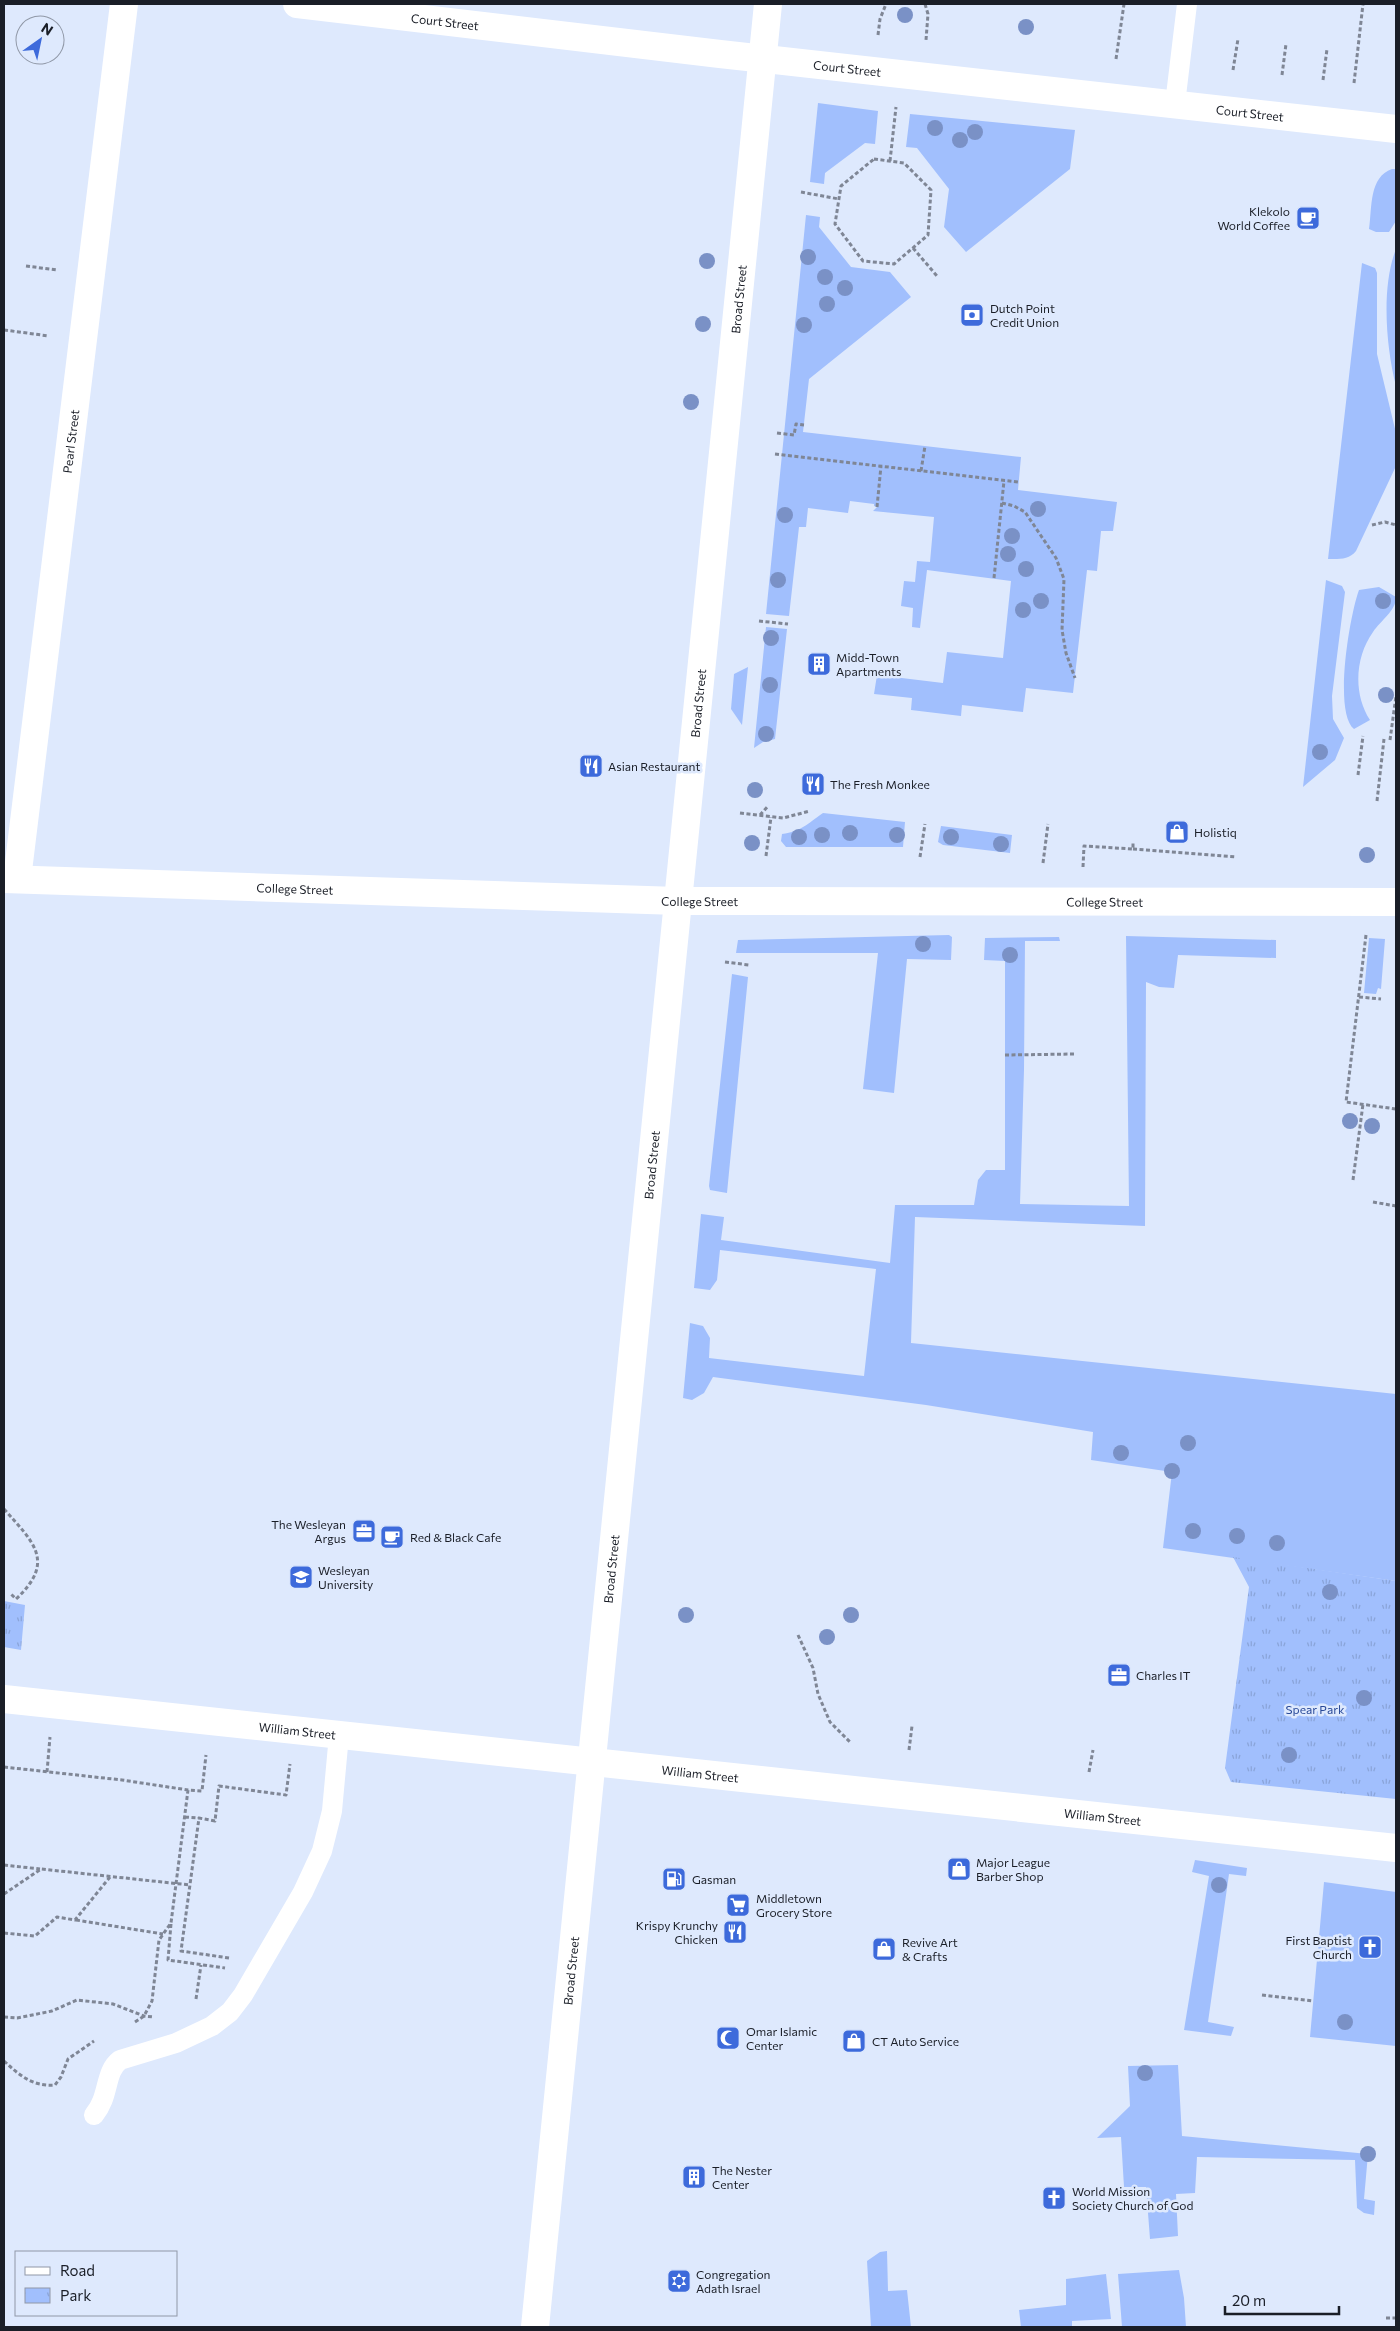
<svg xmlns="http://www.w3.org/2000/svg" width="1400" height="2331" font-family="Commissioner,sans-serif">
<style>
.grass{fill:#a1bffd}
.park{fill:url(#park-tufts)}
.lines{fill:none;stroke-linecap:round;stroke-linejoin:round}
.path{stroke:#7f8695;stroke-width:3;stroke-dasharray:4 2.5;stroke-linecap:butt}
.service{stroke:#fff;stroke-width:20}
.minor{stroke:#fff;stroke-width:28}
.tree{fill:#7a91c6}
.labels{text-anchor:middle;dominant-baseline:central;stroke-width:5;stroke-linejoin:round;paint-order:stroke}
.street-label{font-size:12px;fill:#1a1e27;stroke:#dee9fd}
.poi-label{font-size:12px;fill:#1a1e27;stroke:#dee9fd;text-anchor:start}
.park-label{font-size:12px;fill:#294999;stroke:#dee9fd}
</style>
<defs>
<pattern id="park-tufts" width="24" height="20" patternUnits="userSpaceOnUse" patternTransform="scale(1.25)"><rect width="24" height="20" fill="#a1bffd"/><path d="M3 7l-1-3M5 7V3M7 7l1-3M15 17l-1-3M17 17v-4M19 17l1-3" fill="none" stroke="#8aa4d9"/></pattern>
</defs>
<rect width="100%" height="100%" fill="#dee9fd"/>
<path class="grass" d="M 818,103 L 878,111 L 875,144 L 865,143 L 825,173 L 824,184 L 810,182 Z
M 910,114 L 1075,130 L 1070,169 L 966,252 L 944,227 L 949,189 L 917,148 L 906,147 Z
M 1392,169 L 1396,169 L 1396,221 L 1389,232 L 1376,232 L 1369,229 C 1372,207 1369,177 1392,169 Z
M 806,215 L 820,217 L 819,227 L 851,267 L 890,272 L 911,297 L 809,379 L 803,432 L 1021,457 L 1018,490 L 1117,502 L 1113,531 L 1101,531 L 1097,571 L 1087,570 L 1073,693 L 1026,688 L 1023,712 L 962,705 L 961,716 L 911,710 L 912,698 L 874,694 L 877,675 L 943,683 L 947,652 L 1003,658 L 1011,581 L 927,570 L 920,628 L 912,627 L 913,608 L 901,606 L 904,581 L 915,582 L 917,561 L 930,562 L 934,517 L 873,511 L 877,507 L 874,506 L 874,504 L 850,501 L 848,513 L 808,508 L 806,527 L 799,527 L 789,616 L 766,614 Z
M 1396,249 L 1396,386 C 1386,347 1381,287 1396,249 Z
M 1362,263 L 1375,268 L 1377,273 L 1377,354 L 1396,433 L 1396,466 L 1356,551 C 1349,560 1339,559 1328,559 Z
M 1326,580 L 1342,586 L 1345,592 L 1332,696 L 1333,719 L 1344,738 L 1335,760 L 1303,787 Z
M 1379,587 L 1396,597 C 1396,611 1381,620 1373,632 C 1355,657 1353,694 1370,720 L 1354,729 C 1333,712 1350,614 1359,590 Z
M 766,627 L 787,629 L 775,739 L 763,742 L 754,748 Z
M 748,667 L 742,725 L 731,709 L 734,674 Z
M 823,813 L 905,822 L 903,847 L 786,847 L 781,841 L 782,834 C 802,831 807,824 823,813 Z
M 941,826 L 1012,835 L 1010,853 L 943,845 L 938,842 Z
M 949,935 L 952,937 L 951,960 L 907,959 L 894,1093 L 863,1089 L 878,953 L 736,953 L 738,940 Z
M 1126,936 L 1276,940 L 1276,958 L 1178,955 L 1174,988 L 1159,987 L 1146,982 L 1145,1226 L 915,1217 L 911,1343 L 1396,1394 L 1396,1581 L 1163,1548 L 1172,1472 L 1091,1460 L 1093,1432 L 926,1405 L 713,1377 L 704,1393 L 692,1400 L 683,1398 L 690,1323 L 703,1326 L 710,1338 L 709,1358 L 864,1376 L 876,1269 L 720,1250 L 717,1280 L 710,1290 L 694,1288 L 701,1214 L 724,1217 L 721,1240 L 890,1263 L 895,1205 L 974,1205 L 978,1180 L 986,1170 L 1005,1170 L 1005,961 L 984,960 L 985,938 L 1059,937 L 1060,941 L 1025,941 L 1024,1070 L 1020,1204 L 1129,1206 Z
M 1369,938 L 1385,939 L 1381,989 L 1378,988 L 1376,994 L 1364,993 Z
M 732,974 L 748,977 L 727,1193 L 710,1190 L 709,1186 Z
M 1195,1860 L 1247,1868 L 1246,1876 L 1229,1874 L 1208,2022 L 1234,2027 L 1231,2036 L 1184,2030 L 1209,1876 L 1192,1872 Z
M 1324,1882 L 1396,1892 L 1396,2046 L 1310,2037 Z
M 1178,2065 L 1182,2136 L 1368,2154 L 1364,2199 L 1375,2201 L 1374,2215 L 1364,2213 L 1357,2208 L 1355,2160 L 1197,2157 L 1195,2193 L 1176,2194 L 1178,2236 L 1150,2239 L 1146,2187 L 1124,2187 L 1121,2137 L 1097,2138 L 1130,2106 L 1128,2066 Z
M 887,2251 L 888,2291 L 907,2290 L 911,2327 L 871,2327 L 867,2261 L 880,2252 Z
M 1179,2270 L 1184,2298 L 1186,2327 L 1122,2327 L 1118,2274 Z
M 1106,2274 L 1111,2319 L 1072,2321 L 1072,2327 L 1021,2327 L 1019,2310 L 1066,2305 L 1066,2279 Z"/>
<path class="park" d="M 1233,1557 L 1396,1581 L 1396,1799 L 1231,1782 L 1225,1768 L 1249,1587 Z
M 4,1601 L 25,1605 L 21,1650 L 4,1647 Z"/>
<g class="lines">
<path class="path" d="M 925,4 L 928,14 L 926,40
M 878,35 L 880,19 L 886,4
M 1116,59 L 1124,4
M 1233,70 L 1238,39
M 1282,75 L 1286,44
M 1323,80 L 1327,49
M 1354,83 L 1363,4
M 874,159 L 904,163 L 931,190 L 928,235 L 894,264 L 863,261 L 835,224 L 841,186 Z
M 890,161 L 896,107
M 801,192 L 839,199
M 913,248 L 937,276
M 26,266 L 57,270
M 4,330 L 49,336
M 777,433 L 794,435 L 796,424 L 804,425
M 775,454 L 1018,482
M 921,471 L 925,446
M 1002,503 L 1014,506 L 1025,512 L 1056,558 L 1064,579 L 1062,630 L 1066,653 L 1075,678
M 877,507 L 881,466
M 1372,525 L 1385,522 L 1396,525
M 994,578 L 1004,481
M 759,621 L 788,624
M 1390,740 L 1396,696
M 1358,775 L 1363,736
M 1377,801 L 1384,739
M 740,813 L 783,818 L 810,811
M 760,815 L 768,806
M 1133,849 L 1236,857
M 766,856 L 771,817
M 920,857 L 925,824
M 1043,863 L 1048,824
M 1083,867 L 1084,846 L 1133,849 L 1133,841
M 1366,935 L 1346,1102 L 1396,1109
M 725,962 L 749,965
M 1359,997 L 1381,999
M 1005,1055 L 1075,1054
M 1353,1180 L 1363,1104
M 1373,1202 L 1396,1206
M 4,1509 C 32,1541 57,1561 16,1599 L 10,1593
M 798,1635 L 813,1668 L 818,1694 L 830,1722 L 851,1743
M 909,1750 L 912,1726
M 4,1767 L 122,1780 L 188,1790
M 47,1772 L 50,1737
M 1089,1772 L 1093,1750
M 185,1817 L 199,1818
M 4,1865 L 40,1869
M 4,1894 L 41,1869 L 190,1885
M 76,1920 L 163,1934
M 171,1924 L 168,1960 L 225,1968
M 4,1933 L 35,1936 L 57,1917 L 75,1920 L 110,1877
M 229,1958 L 181,1951 L 199,1818 L 215,1821 L 219,1786 L 286,1795 L 290,1764
M 1262,1995 L 1313,2001
M 196,1999 L 201,1965
M 4,2017 L 17,2018 L 52,2011 L 77,2000 L 113,2004 L 144,2016 L 154,2017
M 135,2022 L 144,2016 L 152,2001 L 159,1940 L 171,1923 L 188,1790 L 202,1791 L 206,1755
M 4,2061 C 19,2075 33,2087 55,2085 L 61,2077 L 68,2059 L 94,2041
M 1386,2318 L 1396,2318"/>
<path class="service" d="M 1175,104 L 1187,4
M 94,2115 C 110,2096 104,2072 120,2060 L 176,2043 L 212,2026 L 230,2012 L 243,1995 L 303,1892 L 322,1851 L 332,1811 L 339,1735"/>
<g class="minor">
<path id="s1" d="M 297,4 L 720,54 L 1396,129"/>
<path id="s2" d="M 4,879 L 678,901 L 1396,902"/>
<path id="s3" d="M 17,879 L 124,4"/>
<path id="s4" d="M 4,1699 L 1396,1848"/>
<path id="s5" d="M 535,2327 L 768,4"/>
</g>
</g>
<g class="tree">
<circle cx="905" cy="15" r="8"/>
<circle cx="1026" cy="27" r="8"/>
<circle cx="935" cy="128" r="8"/>
<circle cx="975" cy="132" r="8"/>
<circle cx="960" cy="140" r="8"/>
<circle cx="808" cy="257" r="8"/>
<circle cx="707" cy="261" r="8"/>
<circle cx="825" cy="277" r="8"/>
<circle cx="845" cy="288" r="8"/>
<circle cx="827" cy="304" r="8"/>
<circle cx="703" cy="324" r="8"/>
<circle cx="804" cy="325" r="8"/>
<circle cx="691" cy="402" r="8"/>
<circle cx="1038" cy="509" r="8"/>
<circle cx="785" cy="515" r="8"/>
<circle cx="1012" cy="536" r="8"/>
<circle cx="1008" cy="554" r="8"/>
<circle cx="1026" cy="569" r="8"/>
<circle cx="778" cy="580" r="8"/>
<circle cx="1041" cy="601" r="8"/>
<circle cx="1383" cy="601" r="8"/>
<circle cx="1023" cy="610" r="8"/>
<circle cx="771" cy="638" r="8"/>
<circle cx="770" cy="685" r="8"/>
<circle cx="1386" cy="695" r="8"/>
<circle cx="766" cy="734" r="8"/>
<circle cx="1320" cy="752" r="8"/>
<circle cx="755" cy="790" r="8"/>
<circle cx="850" cy="833" r="8"/>
<circle cx="822" cy="835" r="8"/>
<circle cx="897" cy="835" r="8"/>
<circle cx="799" cy="837" r="8"/>
<circle cx="951" cy="837" r="8"/>
<circle cx="752" cy="843" r="8"/>
<circle cx="1001" cy="844" r="8"/>
<circle cx="1367" cy="855" r="8"/>
<circle cx="923" cy="944" r="8"/>
<circle cx="1010" cy="955" r="8"/>
<circle cx="1350" cy="1121" r="8"/>
<circle cx="1372" cy="1126" r="8"/>
<circle cx="1188" cy="1443" r="8"/>
<circle cx="1121" cy="1453" r="8"/>
<circle cx="1172" cy="1471" r="8"/>
<circle cx="1193" cy="1531" r="8"/>
<circle cx="1237" cy="1536" r="8"/>
<circle cx="1277" cy="1543" r="8"/>
<circle cx="1330" cy="1592" r="8"/>
<circle cx="686" cy="1615" r="8"/>
<circle cx="851" cy="1615" r="8"/>
<circle cx="827" cy="1637" r="8"/>
<circle cx="1364" cy="1698" r="8"/>
<circle cx="1289" cy="1755" r="8"/>
<circle cx="1219" cy="1885" r="8"/>
<circle cx="1345" cy="2022" r="8"/>
<circle cx="1145" cy="2073" r="8"/>
<circle cx="1368" cy="2154" r="8"/>
</g>
<defs>
<g id="cafe-square" transform="scale(1.25)"><rect x="-9" y="-9" width="18" height="18" rx="4" fill="#3d6adb" stroke="#dee9fd"/><path d="M-5.5-4.5H6V0H3Q3 3.5 0 3.5H-2.5Q-5.5 3.5-5.5 0ZM3-3.2v2h1.7v-2ZM-6 4.5H4V6H-6Z" fill="#fff"/></g>
<g id="bank-square" transform="scale(1.25)"><rect x="-9" y="-9" width="18" height="18" rx="4" fill="#3d6adb" stroke="#dee9fd"/><path d="M-6-4H6V4H-6ZM0-2.3a2.3 2.3 0 1 0 0 4.6a2.3 2.3 0 1 0 0-4.6Z" fill="#fff"/></g>
<g id="building-square" transform="scale(1.25)"><rect x="-9" y="-9" width="18" height="18" rx="4" fill="#3d6adb" stroke="#dee9fd"/><path d="M-4-6H4V6H1V3H-1V6H-4ZM-2.5-4.3h1.7v1.8h-1.7ZM.8-4.3h1.7v1.8H.8ZM-2.5-1h1.7V.8h-1.7ZM.8-1h1.7V.8H.8Z" fill="#fff"/></g>
<g id="restaurant-square" transform="scale(1.25)"><rect x="-9" y="-9" width="18" height="18" rx="4" fill="#3d6adb" stroke="#dee9fd"/><path d="M-5-6h1v4h1v-4h1v4h1v-4h1v5L-1.5 .5V6h-2V.5L-5-1ZM5-6V6H3V1.5H1.5Q1.5-4 5-6Z" fill="#fff"/></g>
<g id="shop-square" transform="scale(1.25)"><rect x="-9" y="-9" width="18" height="18" rx="4" fill="#3d6adb" stroke="#dee9fd"/><path d="M-5-2.5h2.3a2.7 3.5 0 0 1 5.4 0H5L5.5 6h-11ZM-1.5-2.5h3a1.5 2.3 0 0 0-3 0Z" fill="#fff"/></g>
<g id="office-square" transform="scale(1.25)"><rect x="-9" y="-9" width="18" height="18" rx="4" fill="#3d6adb" stroke="#dee9fd"/><path d="M-6-3h4V-5.5h4V-3h4V5H-6ZM-1-4.5V-3h2v-1.5ZM-6 0V1H6V0Z" fill="#fff"/></g>
<g id="university-square" transform="scale(1.25)"><rect x="-9" y="-9" width="18" height="18" rx="4" fill="#3d6adb" stroke="#dee9fd"/><path d="M0-5L7-2L0 1L-7-2ZM-4 1L0 2.5L4 1V4Q0 6-4 4Z" fill="#fff"/></g>
<g id="fuel-square" transform="scale(1.25)"><rect x="-9" y="-9" width="18" height="18" rx="4" fill="#3d6adb" stroke="#dee9fd"/><path d="M-5.5-6h7V0h2V4h1.3V-2.5L3-4.5l.8-.8L6-3V5H2.5V1h-1V6h-7ZM-4.2-4.7v3.2H.2V-4.7Z" fill="#fff"/></g>
<g id="supermarket-square" transform="scale(1.25)"><rect x="-9" y="-9" width="18" height="18" rx="4" fill="#3d6adb" stroke="#dee9fd"/><path d="M-6-5.5h2.5l.6 2H6L4.5 2H-2.5L-4.4-4H-6ZM-1.5 3.2a1.3 1.3 0 1 0 .1 0ZM3 3.2a1.3 1.3 0 1 0 .1 0Z" fill="#fff"/></g>
<g id="church-square" transform="scale(1.25)"><rect x="-9" y="-9" width="18" height="18" rx="4" fill="#3d6adb" stroke="#dee9fd"/><path d="M-1.2-6h2.4v3.5h3.3v2.4h-3.3V6h-2.4V-.1h-3.3v-2.4h3.3Z" fill="#fff"/></g>
<g id="mosque-square" transform="scale(1.25)"><rect x="-9" y="-9" width="18" height="18" rx="4" fill="#3d6adb" stroke="#dee9fd"/><path d="M3.5-4.9A6 6 0 1 0 3.5 4.9A5 5 0 1 1 3.5-4.9Z" fill="#fff"/></g>
<g id="synagogue-square" transform="scale(1.25)"><rect x="-9" y="-9" width="18" height="18" rx="4" fill="#3d6adb" stroke="#dee9fd"/><path d="M0-6.5L5.6 3.2H-5.6ZM0 6.5L5.6-3.2H-5.6Z" fill="#fff"/></g>
</defs>
<g fill-rule="evenodd">
<use href="#cafe-square" x="1308" y="218"/>
<use href="#bank-square" x="972" y="315"/>
<use href="#building-square" x="819" y="664"/>
<use href="#restaurant-square" x="591" y="766"/>
<use href="#restaurant-square" x="813" y="784"/>
<use href="#shop-square" x="1177" y="832"/>
<use href="#office-square" x="364" y="1531"/>
<use href="#cafe-square" x="392" y="1537"/>
<use href="#university-square" x="301" y="1577"/>
<use href="#office-square" x="1119" y="1675"/>
<use href="#shop-square" x="959" y="1869"/>
<use href="#fuel-square" x="674" y="1879"/>
<use href="#supermarket-square" x="738" y="1905"/>
<use href="#restaurant-square" x="735" y="1932"/>
<use href="#church-square" x="1370" y="1947"/>
<use href="#shop-square" x="884" y="1949"/>
<use href="#mosque-square" x="728" y="2038"/>
<use href="#shop-square" x="854" y="2041"/>
<use href="#building-square" x="694" y="2177"/>
<use href="#church-square" x="1054" y="2198"/>
<use href="#synagogue-square" x="679" y="2281"/>
</g>
<g class="labels">
<g class="street-label">
<text stroke="none"><textPath href="#s1" startOffset="149">Court Street</textPath></text>
<text stroke="none"><textPath href="#s1" startOffset="554">Court Street</textPath></text>
<text stroke="none"><textPath href="#s1" startOffset="959">Court Street</textPath></text>
<text stroke="none"><textPath href="#s5" startOffset="2038">Broad Street</textPath></text>
<text stroke="none"><textPath href="#s3" startOffset="441">Pearl Street</textPath></text>
<text stroke="none"><textPath href="#s5" startOffset="1632">Broad Street</textPath></text>
<text stroke="none"><textPath href="#s2" startOffset="291">College Street</textPath></text>
<text stroke="none"><textPath href="#s2" startOffset="696">College Street</textPath></text>
<text stroke="none"><textPath href="#s2" startOffset="1101">College Street</textPath></text>
<text stroke="none"><textPath href="#s5" startOffset="1168">Broad Street</textPath></text>
<text stroke="none"><textPath href="#s5" startOffset="762">Broad Street</textPath></text>
<text stroke="none"><textPath href="#s4" startOffset="295">William Street</textPath></text>
<text stroke="none"><textPath href="#s4" startOffset="700">William Street</textPath></text>
<text stroke="none"><textPath href="#s4" startOffset="1105">William Street</textPath></text>
<text stroke="none"><textPath href="#s5" startOffset="358">Broad Street</textPath></text>
</g>
<g class="poi-label">
<text x="1290" y="211" text-anchor="end">Klekolo<tspan x="1290" dy="14">World Coffee</tspan></text>
<text x="990" y="308">Dutch Point<tspan x="990" dy="14">Credit Union</tspan></text>
<text x="836" y="657">Midd-Town<tspan x="836" dy="14">Apartments</tspan></text>
<text x="608" y="766">Asian Restaurant</text>
<text x="830" y="784">The Fresh Monkee</text>
<text x="1194" y="832">Holistiq</text>
<text x="346" y="1524" text-anchor="end">The Wesleyan<tspan x="346" dy="14">Argus</tspan></text>
<text x="410" y="1537">Red &amp; Black Cafe</text>
<text x="318" y="1570">Wesleyan<tspan x="318" dy="14">University</tspan></text>
<text x="1136" y="1675">Charles IT</text>
<text x="976" y="1862">Major League<tspan x="976" dy="14">Barber Shop</tspan></text>
<text x="692" y="1879">Gasman</text>
<text x="756" y="1898">Middletown<tspan x="756" dy="14">Grocery Store</tspan></text>
<text x="718" y="1925" text-anchor="end">Krispy Krunchy<tspan x="718" dy="14">Chicken</tspan></text>
<text x="1352" y="1940" text-anchor="end">First Baptist<tspan x="1352" dy="14">Church</tspan></text>
<text x="902" y="1942">Revive Art<tspan x="902" dy="14">&amp; Crafts</tspan></text>
<text x="746" y="2031">Omar Islamic<tspan x="746" dy="14">Center</tspan></text>
<text x="872" y="2041">CT Auto Service</text>
<text x="712" y="2170">The Nester<tspan x="712" dy="14">Center</tspan></text>
<text x="1072" y="2191">World Mission<tspan x="1072" dy="14">Society Church of God</tspan></text>
<text x="696" y="2274">Congregation<tspan x="696" dy="14">Adath Israel</tspan></text>
</g>
<g class="park-label">
<text x="1315" y="1709">Spear Park</text>
</g>
</g>
<rect width="1400" height="2331" fill="none" stroke="#1a1e27" stroke-width="10"/>
<rect x="15" y="2251" width="162" height="65" fill="#dee9fd" stroke="#9098a7"/>
<rect x="25" y="2267" width="25" height="8" fill="#ffffff" stroke="#9098a7"/>
<text x="60" y="2276" font-size="15" fill="#1a1e27">Road</text>
<rect x="25" y="2288" width="25" height="15" fill="url(#park-tufts)" stroke="#9098a7"/>
<text x="60" y="2301" font-size="15" fill="#1a1e27">Park</text>
<g transform="translate(40 40) rotate(33)"><circle r="24" fill="#dee9fd" stroke="#9098a7"/>
<path d="M0-4L9 19L0 12L-9 19Z" fill="#3d6adb"/>
<text y="-8" font-size="14" font-weight="bold" text-anchor="middle" fill="#1a1e27">N</text>
</g>
<path d="M1225 2306v8h114v-8" fill="none" stroke="#1a1e27" stroke-width="2.5"/>
<text x="1232" y="2306" font-size="15" fill="#1a1e27" stroke="#dee9fd" stroke-width="4" paint-order="stroke">20 m</text>
</svg>
